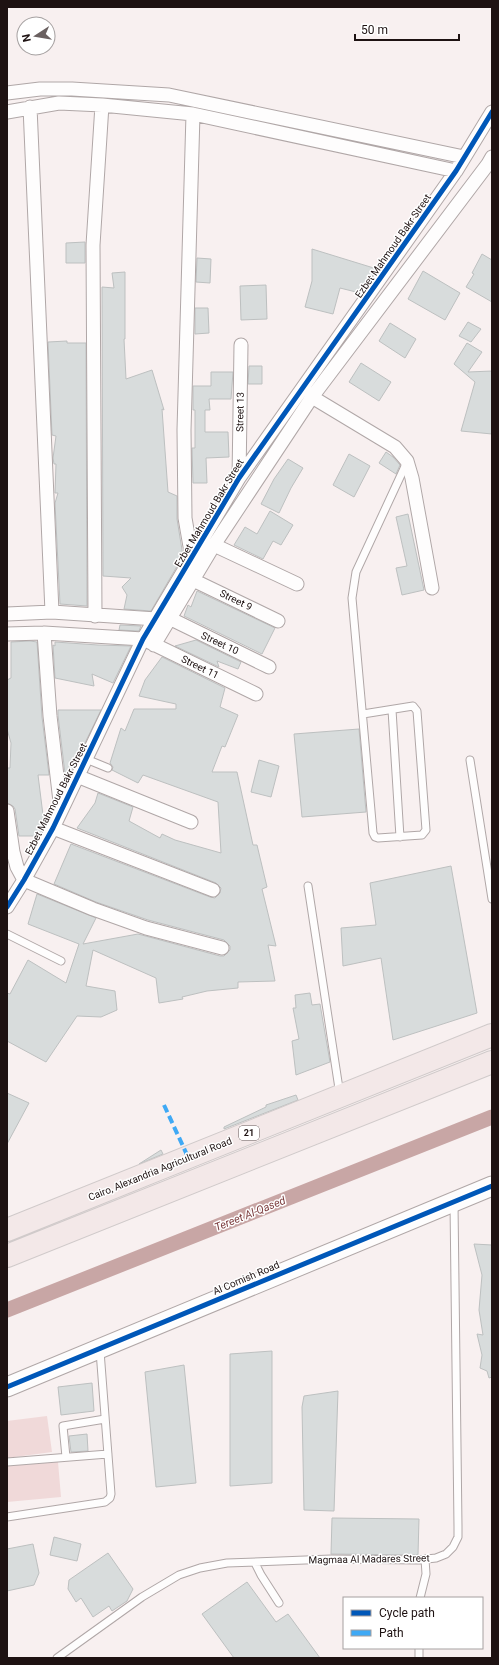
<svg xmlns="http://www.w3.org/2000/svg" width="499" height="1665" font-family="Roboto,sans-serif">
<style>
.green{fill:#f0d9d9}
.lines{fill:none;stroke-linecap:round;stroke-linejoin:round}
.canal{stroke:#c8a6a5;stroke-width:15}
.building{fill:#d8dcdc;stroke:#bdc0c0}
.lane-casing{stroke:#b0a7a7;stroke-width:9}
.street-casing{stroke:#b0a7a7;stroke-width:15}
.secondary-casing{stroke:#b0a7a7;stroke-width:21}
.highway-casing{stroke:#d0caca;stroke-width:24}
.lane{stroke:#fefdfd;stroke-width:7}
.street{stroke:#fefdfd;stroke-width:13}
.secondary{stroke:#fefdfd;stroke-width:19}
.highway{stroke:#f3e8e8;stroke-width:22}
.quiet{stroke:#3fa9f5;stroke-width:4;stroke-dasharray:8 4;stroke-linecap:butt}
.cycleway-casing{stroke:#fff;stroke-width:8}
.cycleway{stroke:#0057b8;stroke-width:5}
.labels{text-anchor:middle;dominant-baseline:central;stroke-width:3;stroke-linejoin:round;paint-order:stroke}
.shield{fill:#fff;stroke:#625959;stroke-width:1}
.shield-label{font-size:9px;font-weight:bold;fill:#1e1212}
.street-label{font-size:10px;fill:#1e1212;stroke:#fff}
.water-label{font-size:11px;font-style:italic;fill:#7b3c3d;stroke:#fff}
</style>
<rect width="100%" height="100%" fill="#f8f0f0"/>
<path class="green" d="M 47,1416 L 52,1452 L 7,1458 L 7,1421 Z
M 58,1462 L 61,1497 L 7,1502 L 7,1466 Z"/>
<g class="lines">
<path class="canal" d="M 7,1310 L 492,1117"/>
</g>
<path class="building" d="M 85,242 L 85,263 L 66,263 L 66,243 Z
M 312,249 L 377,269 L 360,293 L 340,288 L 333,314 L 305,307 L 312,281 Z
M 482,254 L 492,260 L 492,302 L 466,287 L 474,274 L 472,273 Z
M 197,258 L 211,259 L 210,283 L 196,282 Z
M 423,271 L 460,293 L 445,320 L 408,299 Z
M 125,272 L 125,339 L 124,339 L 126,379 L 152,370 L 164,410 L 162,409 L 168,492 L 177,496 L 177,519 L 183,556 L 151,611 L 124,609 L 127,595 L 122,587 L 131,578 L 103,576 L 102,287 L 114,288 L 112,273 Z
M 266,285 L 267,319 L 241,320 L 240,286 Z
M 195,308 L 208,308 L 209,333 L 195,334 Z
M 468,322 L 481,329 L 471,342 L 459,336 Z
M 390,323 L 416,339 L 405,358 L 379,341 Z
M 67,341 L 67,343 L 86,343 L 87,606 L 60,604 L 55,503 L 58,493 L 55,493 L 56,464 L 54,464 L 53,458 L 56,436 L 52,435 L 48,342 Z
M 467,343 L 482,352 L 468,372 L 492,371 L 492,434 L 461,431 L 475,382 L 454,364 Z
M 361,363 L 391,382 L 379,401 L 349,382 Z
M 249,366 L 262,366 L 262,384 L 248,384 Z
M 211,372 L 233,372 L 231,399 L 209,399 L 210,410 L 205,410 L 205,432 L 228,432 L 229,457 L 206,458 L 207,483 L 193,483 L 192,448 L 195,448 L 195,410 L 193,410 L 193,386 L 211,386 Z
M 386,452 L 393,457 L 400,465 L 396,474 L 379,463 Z
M 349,454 L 370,466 L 354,497 L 333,485 Z
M 288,459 L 303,468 L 291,488 L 279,513 L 261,504 L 274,479 Z
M 270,511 L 293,525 L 281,545 L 273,541 L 263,559 L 234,545 L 245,527 L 257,534 Z
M 408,514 L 424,590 L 402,595 L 396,568 L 407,566 L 396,517 Z
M 197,591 L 275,628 L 262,654 L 184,616 L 188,605 L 191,607 Z
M 120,625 L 141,626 L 139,631 L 119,630 Z
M 196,640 L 241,662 L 238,669 L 217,661 L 219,667 L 175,646 Z
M 30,641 L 37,642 L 42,717 L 49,775 L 38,775 L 43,815 L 50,816 L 39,836 L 19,836 L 15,809 L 13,806 L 7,803 L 7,768 L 10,768 L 11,743 L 7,729 L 7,680 L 11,678 L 11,642 Z
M 55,642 L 98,645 L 131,646 L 113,683 L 92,674 L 94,686 L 55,678 L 53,645 L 55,646 Z
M 162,657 L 225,688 L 220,707 L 238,715 L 225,747 L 222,746 L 212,772 L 237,772 L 253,845 L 257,845 L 267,887 L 262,889 L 276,946 L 268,945 L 275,981 L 238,982 L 238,988 L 207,991 L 182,997 L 183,999 L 159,1003 L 156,978 L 93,950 L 86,986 L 115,991 L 117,1010 L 101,1017 L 77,1016 L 46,1062 L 7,1041 L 7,993 L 10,994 L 28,960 L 66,983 L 79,944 L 28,924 L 37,894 L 96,918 L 83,944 L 138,934 L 220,956 L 224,956 L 230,950 L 230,946 L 224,940 L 148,920 L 96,902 L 54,884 L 71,844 L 210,897 L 215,898 L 220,893 L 221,888 L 216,883 L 77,828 L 95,803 L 98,793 L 133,807 L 129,821 L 160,838 L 162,834 L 175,840 L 221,853 L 218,802 L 143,775 L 138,783 L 112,770 L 113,767 L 110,763 L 121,728 L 125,731 L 134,709 L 176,709 L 176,704 L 139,696 L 145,680 Z
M 58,710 L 101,710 L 66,782 L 58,715 Z
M 359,729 L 366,812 L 302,817 L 294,734 Z
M 259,760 L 279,766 L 271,797 L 251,792 Z
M 451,866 L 477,1013 L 393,1040 L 381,958 L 343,966 L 341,928 L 376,925 L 370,883 Z
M 310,993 L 312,1005 L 320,1004 L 330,1062 L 296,1075 L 292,1041 L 299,1039 L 293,1008 L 296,1008 L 295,995 Z
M 7,1093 L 29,1103 L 7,1144 Z
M 296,1095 L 298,1100 L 224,1129 L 224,1127 L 266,1107 L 266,1105 Z
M 161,1150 L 163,1154 L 139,1164 Z
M 474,1244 L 492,1245 L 492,1377 L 489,1378 L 487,1371 L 480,1368 L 482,1355 L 477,1334 L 483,1335 L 479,1310 L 482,1275 Z
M 272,1351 L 272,1483 L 230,1486 L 230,1354 Z
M 184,1365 L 196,1483 L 156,1487 L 145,1372 Z
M 92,1383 L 94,1411 L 61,1415 L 58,1387 Z
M 338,1391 L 334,1511 L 304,1510 L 302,1407 L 304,1396 Z
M 87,1434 L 88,1451 L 71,1452 L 69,1436 Z
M 332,1518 L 419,1519 L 418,1555 L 331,1554 Z
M 54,1537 L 81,1544 L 77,1561 L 50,1555 Z
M 33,1544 L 39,1573 L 34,1585 L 7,1591 L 7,1549 Z
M 108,1553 L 133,1589 L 127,1601 L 112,1611 L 109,1606 L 93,1617 L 81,1598 L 76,1602 L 68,1589 L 69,1580 Z
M 247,1582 L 276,1622 L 288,1614 L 320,1658 L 234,1658 L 202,1614 Z"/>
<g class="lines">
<g class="lane-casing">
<path id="lane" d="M 392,710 L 400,837
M 363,714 L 413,706 L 417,711 L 426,830 L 422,835 L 378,838 L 375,837 L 373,833 L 352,598 L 356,572 L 407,462
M 86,759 L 108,768
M 470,760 L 492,899
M 308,886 L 340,1095
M 7,934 L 61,961
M 66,1457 L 63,1426 L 105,1419
M 7,1462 L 108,1454
M 7,1517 L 105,1502 L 110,1498 L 111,1494 L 100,1351
M 255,1563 L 261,1575 L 279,1603
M 420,1598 L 426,1574 L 425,1559
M 57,1658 L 142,1597 L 179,1575 L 200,1568 L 227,1563 L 331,1559 L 418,1560 L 436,1558 L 446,1554 L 453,1547 L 458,1537 L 458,1526 L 454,1204
M 419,1658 L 419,1648"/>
</g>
<g class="street-casing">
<path id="street" d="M 7,93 L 40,89 L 72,89 L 169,95 L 464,157
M 30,107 L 52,612
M 7,112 L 59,103 L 102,105 L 193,114 L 456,171
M 312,397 L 395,447 L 407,461 L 412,478 L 432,588
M 239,478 L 241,345
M 214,545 L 297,584
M 192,558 L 185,518 L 184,430 L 193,114
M 193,580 L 278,621
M 7,614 L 52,612 L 156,619
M 95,616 L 93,245 L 102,105
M 169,618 L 269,667
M 44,633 L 50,716 L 61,810
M 7,634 L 44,633 L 143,639 L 256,694
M 154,645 L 214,545 L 312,397 L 488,164 L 492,157
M 77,776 L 191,822
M 7,811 L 13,852 L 17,867 L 24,880 L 93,909 L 146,928 L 222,948
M 53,828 L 213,890
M 7,907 L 24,880 L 53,828 L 143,639 L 239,478 L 456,171 L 492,112"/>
</g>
<g class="secondary-casing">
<path id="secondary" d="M 7,1387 L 492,1186"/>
</g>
<g class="highway-casing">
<path id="highway" d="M 7,1230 L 492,1035
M 7,1256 L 492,1062"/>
</g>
<use href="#lane" class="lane"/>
<use href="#street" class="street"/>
<use href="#secondary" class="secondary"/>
<use href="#highway" class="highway"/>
<path class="quiet" d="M 164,1105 L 188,1157"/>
<g class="cycleway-casing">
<path id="cycleway" d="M 7,907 L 24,880 L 53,828 L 143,639 L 239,478 L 456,171 L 492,112
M 7,1387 L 492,1186"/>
</g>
<use href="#cycleway" class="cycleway"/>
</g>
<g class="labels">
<rect class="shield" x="239" y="1126" width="20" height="14" rx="3"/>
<g class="shield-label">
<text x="249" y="1133">21</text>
</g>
<g class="street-label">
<text transform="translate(393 246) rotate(-55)">Ezbet Mahmoud Bakr Street</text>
<text transform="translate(240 412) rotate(-89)">Street 13</text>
<text transform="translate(209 513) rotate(-59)">Ezbet Mahmoud Bakr Street</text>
<text transform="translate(236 600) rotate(26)">Street 9</text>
<text transform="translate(220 643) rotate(25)">Street 10</text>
<text transform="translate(200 667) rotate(26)">Street 11</text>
<text transform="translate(56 799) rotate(-63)">Ezbet Mahmoud Bakr Street</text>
<text transform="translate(160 1169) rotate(-22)">Cairo, Alexandria Agricultural Road</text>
<text transform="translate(246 1278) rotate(-23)">Al Cornish Road</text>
<text transform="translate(369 1559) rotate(-1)">Magmaa Al Madares Street</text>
</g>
<g class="water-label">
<text transform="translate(250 1214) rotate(-22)">Tereet Al-Qased</text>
</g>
</g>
<rect width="499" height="1665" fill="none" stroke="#1e1212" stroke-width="16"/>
<rect x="343" y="1597" width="140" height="52" fill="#ffffff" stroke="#a5a0a0"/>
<rect x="351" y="1610" width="20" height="6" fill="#0057b8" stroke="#a5a0a0"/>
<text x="379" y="1617" font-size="12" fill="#1e1212">Cycle path</text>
<rect x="351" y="1630" width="20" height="6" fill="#3fa9f5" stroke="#a5a0a0"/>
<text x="379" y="1637" font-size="12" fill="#1e1212">Path</text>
<g transform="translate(36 36) rotate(258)"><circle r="19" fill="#ffffff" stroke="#a5a0a0"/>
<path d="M0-3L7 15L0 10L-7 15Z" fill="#6a6060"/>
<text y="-6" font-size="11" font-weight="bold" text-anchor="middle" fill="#1e1212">N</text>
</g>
<path d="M355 34v6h104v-6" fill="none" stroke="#1e1212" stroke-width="2"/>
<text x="361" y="34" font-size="12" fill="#1e1212" stroke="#ffffff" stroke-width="3" paint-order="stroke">50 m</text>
</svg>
